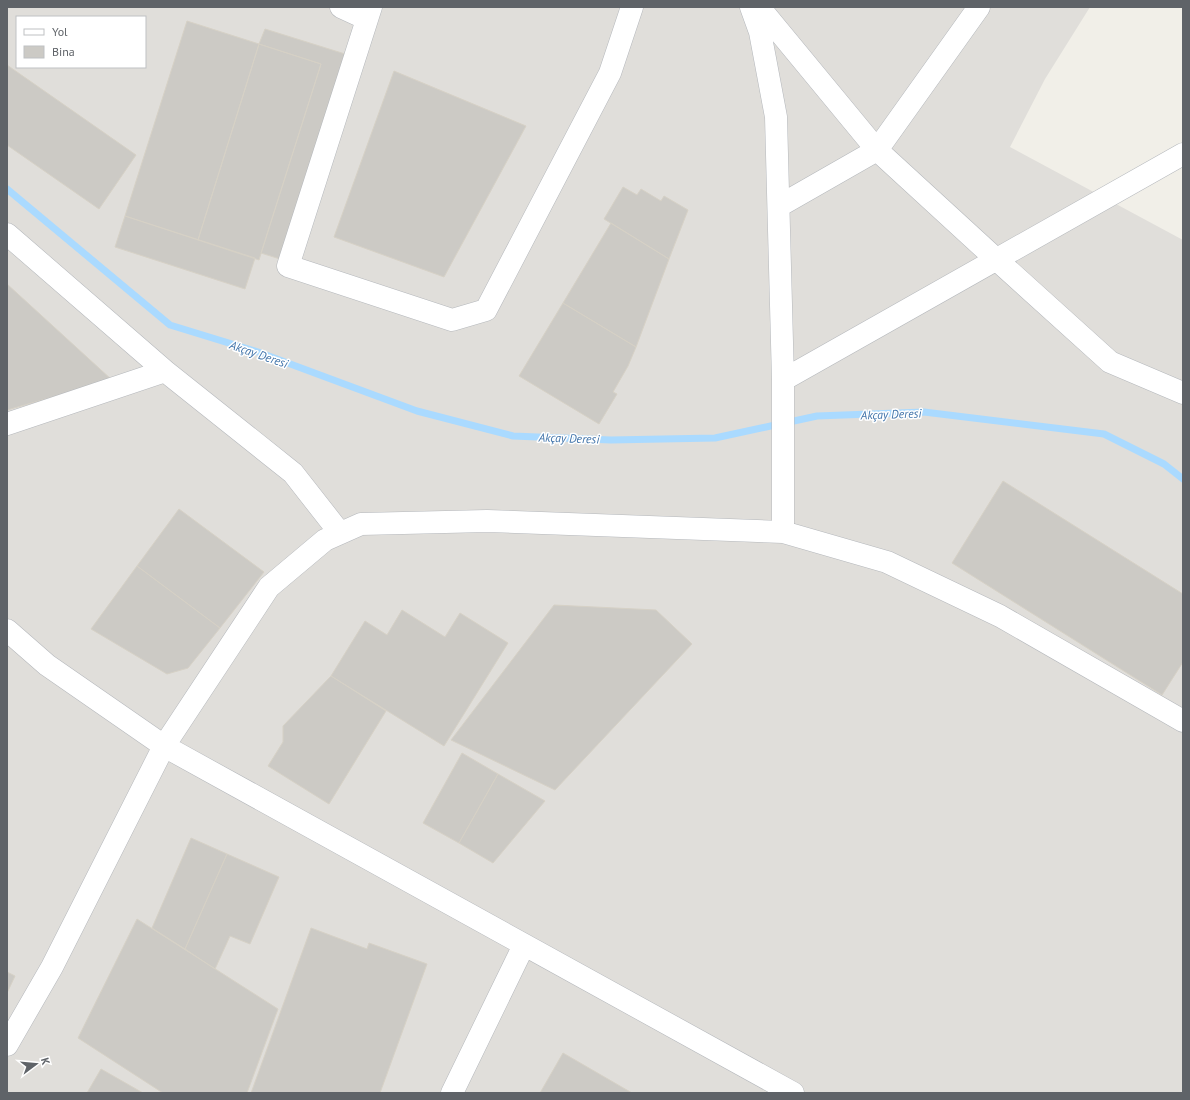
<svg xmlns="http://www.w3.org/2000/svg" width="1190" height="1100" font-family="'PT Sans',sans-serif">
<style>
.industrial{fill:#e0deda;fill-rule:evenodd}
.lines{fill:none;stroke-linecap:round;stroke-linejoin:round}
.stream{stroke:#aadaff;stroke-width:7}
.building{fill:#cccac5;stroke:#d6d1c6}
.minor-casing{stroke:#b5b8bc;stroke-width:23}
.minor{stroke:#fff;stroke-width:22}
.labels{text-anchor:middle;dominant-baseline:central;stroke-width:3;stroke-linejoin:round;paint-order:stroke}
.water-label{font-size:12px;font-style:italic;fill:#4174aa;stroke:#fff}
</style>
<rect width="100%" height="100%" fill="#f1efe8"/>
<path class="industrial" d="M 7,7 L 1090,7 L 1045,79 L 1010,147 L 1183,240 L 1183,1093 L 7,1093 ZM 17,17 L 145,17 L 145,67 L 17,67 Z"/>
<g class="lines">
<path class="stream" d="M 7,189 L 170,325 L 258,352 L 417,411 L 513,436 L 611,440 L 715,438 L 817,416 L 924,412 L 1104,434 L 1164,464 L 1183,479"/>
</g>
<path class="building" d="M 187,21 L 259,44 L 198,240 L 125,216 Z
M 265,29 L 345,54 L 280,259 L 261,253 L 321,64 L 259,44 Z
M 259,44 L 321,64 L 259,260 L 198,240 Z
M 7,65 L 136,155 L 99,209 L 7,145 Z
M 394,71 L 526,126 L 444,277 L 334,237 Z
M 623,187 L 637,195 L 641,189 L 661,201 L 664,196 L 688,210 L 669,259 L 604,219 Z
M 125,216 L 255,258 L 245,289 L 115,247 Z
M 611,223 L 669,259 L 636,347 L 563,303 Z
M 7,284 L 112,380 L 7,410 Z
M 563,303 L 636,347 L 628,366 L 613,392 L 617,394 L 599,424 L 519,376 Z
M 1003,481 L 1183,594 L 1183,662 L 1162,695 L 952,563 Z
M 179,509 L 264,572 L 220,628 L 137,566 Z
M 137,566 L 220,628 L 188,668 L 167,674 L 91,629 Z
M 554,605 L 656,610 L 692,644 L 555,790 L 451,740 Z
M 402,610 L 445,637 L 460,613 L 508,643 L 444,746 L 331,676 L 365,621 L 387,635 Z
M 331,676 L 386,711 L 329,804 L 268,766 L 283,742 L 283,726 Z
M 462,753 L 498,774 L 459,843 L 423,823 Z
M 498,774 L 545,801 L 493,863 L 459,843 Z
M 191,838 L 227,854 L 185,949 L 152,928 Z
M 227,854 L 279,877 L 250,944 L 230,936 L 215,969 L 185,949 Z
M 137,919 L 278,1009 L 247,1093 L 163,1093 L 78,1038 Z
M 311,928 L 367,949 L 369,943 L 427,964 L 380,1093 L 251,1093 Z
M 7,972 L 15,976 L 7,993 Z
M 563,1053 L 632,1093 L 540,1093 Z
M 101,1069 L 143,1093 L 87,1093 Z"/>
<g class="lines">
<g class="minor-casing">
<path id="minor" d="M 341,7 L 367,19
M 371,7 L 288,266 L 452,320 L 486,310 L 610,73 L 632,7
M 751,7 L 760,32 L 776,117 L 783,380 L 783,532
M 759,7 L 877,150 L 997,260 L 1110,362 L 1183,393
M 779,206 L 877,150 L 979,7
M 7,234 L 165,371 L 293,473 L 340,533
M 783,380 L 1183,154
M 7,424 L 165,371
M 7,630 L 47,665 L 164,746 L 793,1093
M 7,1045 L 52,967 L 164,746 L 269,587 L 325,540 L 361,524 L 487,521 L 783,532 L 887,562 L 1000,616 L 1183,721
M 452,1093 L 524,945"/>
</g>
<use href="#minor" class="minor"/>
</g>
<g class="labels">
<g class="water-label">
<text transform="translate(259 354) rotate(19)">Akçay Deresi</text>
<text transform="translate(891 414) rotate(-2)">Akçay Deresi</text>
<text transform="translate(569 438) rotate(2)">Akçay Deresi</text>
</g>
</g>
<rect width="1190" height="1100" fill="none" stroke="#5f6368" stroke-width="16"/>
<rect x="16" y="16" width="130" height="52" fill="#ffffff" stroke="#bfc1c3"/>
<rect x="24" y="29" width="20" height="6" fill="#ffffff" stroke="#bfc1c3"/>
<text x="52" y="36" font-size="12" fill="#5f6368">Yol</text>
<rect x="24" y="46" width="20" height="12" fill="#cccac5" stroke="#bfc1c3"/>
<text x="52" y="56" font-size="12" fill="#5f6368">Bina</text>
<g transform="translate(36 1064) rotate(74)" stroke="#ffffff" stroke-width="3" paint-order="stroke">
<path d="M0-3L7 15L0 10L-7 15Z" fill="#5f6368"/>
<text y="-6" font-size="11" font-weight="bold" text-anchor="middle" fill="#5f6368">K</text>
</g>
</svg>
